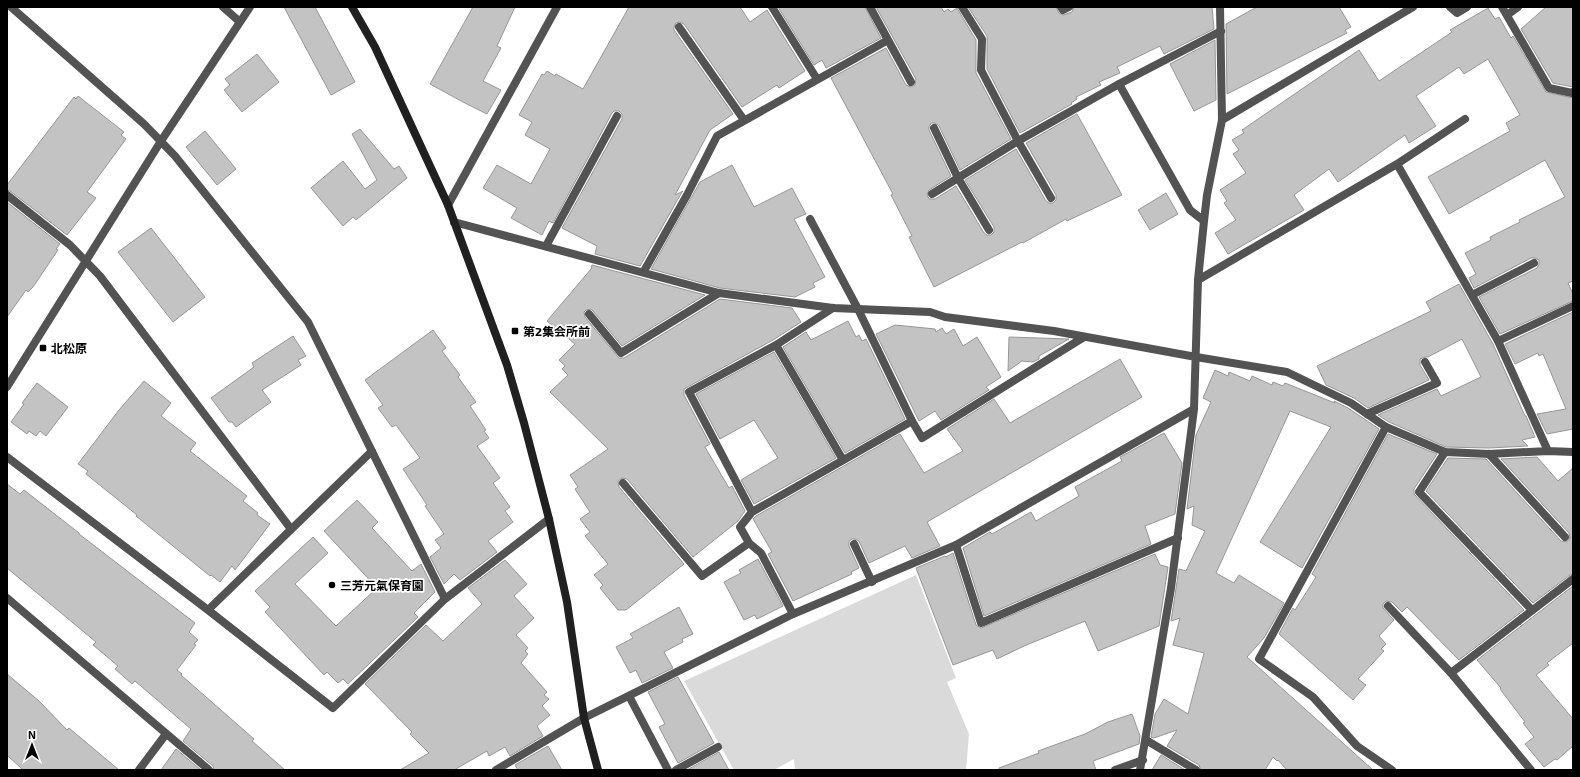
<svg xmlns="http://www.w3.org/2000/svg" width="1580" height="777" font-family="'Exo 2','Noto Sans JP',sans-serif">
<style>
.green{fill:#dadada}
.building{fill:#c3c3c3;stroke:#979797}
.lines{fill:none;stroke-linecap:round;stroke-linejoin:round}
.lane{stroke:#535353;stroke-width:8}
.street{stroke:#535353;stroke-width:8}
.secondary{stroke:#202020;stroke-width:8}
.poi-dot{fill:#000;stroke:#fff;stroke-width:1.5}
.labels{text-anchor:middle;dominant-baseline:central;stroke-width:3.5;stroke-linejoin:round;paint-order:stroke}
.poi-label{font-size:12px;font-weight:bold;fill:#000;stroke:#fff;text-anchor:start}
</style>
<rect width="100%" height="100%" fill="#fff"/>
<path class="green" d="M 916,575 L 956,678 L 947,682 L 969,734 L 966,770 L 795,770 L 794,759 L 774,770 L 734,770 L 684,681 Z"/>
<path class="building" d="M 284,7 L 315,7 L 355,82 L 331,95 Z
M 473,7 L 515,7 L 497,46 L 501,48 L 483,81 L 501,90 L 487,114 L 463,102 L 430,84 Z
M 629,7 L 740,7 L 750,22 L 767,10 L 805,71 L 779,88 L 777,85 L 742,107 L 684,24 L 679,22 L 676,23 L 674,27 L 674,30 L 733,114 L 710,130 L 675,195 L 683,191 L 682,192 L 640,266 L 595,254 L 597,246 L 562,228 L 622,119 L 622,114 L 619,111 L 614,111 L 612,113 L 553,223 L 549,221 L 542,235 L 511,218 L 517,208 L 483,188 L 497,165 L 531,184 L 550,149 L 525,135 L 532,122 L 519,115 L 542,74 L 544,75 L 547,71 L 555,76 L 556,74 L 583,89 Z
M 778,7 L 865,7 L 881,38 L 826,68 L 822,60 L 814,65 Z
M 876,7 L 941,7 L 944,12 L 948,9 L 951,12 L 957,8 L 976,40 L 976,73 L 1011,139 L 960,170 L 939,126 L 935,123 L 931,123 L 929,127 L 929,130 L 951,176 L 929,190 L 927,195 L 929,199 L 935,199 L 956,186 L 984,233 L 987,235 L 991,235 L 994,232 L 994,227 L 965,180 L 1016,149 L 1046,201 L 1049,203 L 1053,203 L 1056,200 L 1056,195 L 1026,143 L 1077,114 L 1122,195 L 1067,221 L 1066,219 L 1023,243 L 1022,242 L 934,287 L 909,237 L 912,236 L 891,195 L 893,194 L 831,78 L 886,48 L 906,85 L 911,87 L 915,85 L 916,79 Z
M 968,7 L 1056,7 L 1059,13 L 1063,15 L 1072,12 L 1074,7 L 1212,7 L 1214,29 L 1164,54 L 1160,46 L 1117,67 L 1120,73 L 1099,82 L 1101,85 L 1076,97 L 1077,99 L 1071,103 L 1072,104 L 1020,133 L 987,69 L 987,36 Z
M 1257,7 L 1339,7 L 1351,27 L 1345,30 L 1347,33 L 1227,94 L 1226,24 Z
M 1546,7 L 1573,7 L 1573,87 L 1553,83 L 1521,29 Z
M 1488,8 L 1495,19 L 1499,17 L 1511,38 L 1513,36 L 1546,92 L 1573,98 L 1573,281 L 1568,283 L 1573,294 L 1573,301 L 1500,334 L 1479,297 L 1537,268 L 1539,264 L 1539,260 L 1535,258 L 1531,258 L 1474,288 L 1469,278 L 1476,274 L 1465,253 L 1491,240 L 1490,237 L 1520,222 L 1519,220 L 1565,197 L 1545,160 L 1449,214 L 1428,177 L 1510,131 L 1506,123 L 1520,115 L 1488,59 L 1464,74 L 1459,67 L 1416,96 L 1436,126 L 1409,143 L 1405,135 L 1338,182 L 1329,169 L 1294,195 L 1304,210 L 1228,254 L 1215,233 L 1236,220 L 1224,203 L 1227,201 L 1220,190 L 1246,173 L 1233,154 L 1239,150 L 1232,140 L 1244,133 L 1242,130 L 1359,50 L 1379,81 L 1452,32 L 1450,30 Z
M 1215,40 L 1216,100 L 1194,111 L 1170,64 Z
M 257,54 L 279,82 L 242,112 L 224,90 L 230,85 L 225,79 Z
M 78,96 L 124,132 L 121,135 L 126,139 L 87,192 L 96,198 L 67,235 L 10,191 L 7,190 L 7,185 L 74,97 L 76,99 Z
M 360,129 L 394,169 L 399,166 L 407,178 L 356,220 L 353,217 L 343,226 L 311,188 L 343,161 L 365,189 L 377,180 L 352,134 Z
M 205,131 L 236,169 L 217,185 L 186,147 Z
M 732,165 L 754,207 L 792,188 L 806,214 L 794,219 L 825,277 L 813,283 L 815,287 L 795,297 L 720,288 L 651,269 L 700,182 Z
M 1166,193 L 1178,214 L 1150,230 L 1138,210 Z
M 7,202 L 60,244 L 56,249 L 58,250 L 33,287 L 28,292 L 26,290 L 7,317 Z
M 151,228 L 205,297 L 173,322 L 118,252 Z
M 592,265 L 705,295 L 622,346 L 593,311 L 591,309 L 586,310 L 584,312 L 585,317 L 619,358 L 624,358 L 720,299 L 792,308 L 801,322 L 773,340 L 684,389 L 684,395 L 710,444 L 705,447 L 729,488 L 732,486 L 745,511 L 738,521 L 693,557 L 627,479 L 622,478 L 618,481 L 619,487 L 684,564 L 626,610 L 618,610 L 600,588 L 603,585 L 594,575 L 608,564 L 585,536 L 590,532 L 580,519 L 590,512 L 575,489 L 578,487 L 570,475 L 608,449 L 550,392 L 568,375 L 562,369 L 565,366 L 559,360 L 575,344 L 547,321 L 591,269 Z
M 1459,284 L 1493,344 L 1525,416 L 1526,416 L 1535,437 L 1522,440 L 1528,446 L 1489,448 L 1446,447 L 1389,422 L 1378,415 L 1437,389 L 1441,396 L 1481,377 L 1462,339 L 1428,357 L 1425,357 L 1420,359 L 1420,365 L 1429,380 L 1368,408 L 1354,398 L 1326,385 L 1317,366 L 1431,311 L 1426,302 Z
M 1573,312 L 1573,429 L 1547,434 L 1537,414 L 1566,409 L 1543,354 L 1539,356 L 1538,353 L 1515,364 L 1505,344 Z
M 848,321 L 856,337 L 859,335 L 862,341 L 866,339 L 905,419 L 845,453 L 783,347 L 806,332 L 811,340 Z
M 895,325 L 935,329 L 936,332 L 942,328 L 946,334 L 954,329 L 963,346 L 977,337 L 1001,377 L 986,387 L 989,390 L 941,420 L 935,411 L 919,421 L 876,334 Z
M 433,330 L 446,348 L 442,351 L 460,375 L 458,377 L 476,402 L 470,406 L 486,430 L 484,431 L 489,438 L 477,446 L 500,478 L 493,483 L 510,507 L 505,511 L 513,522 L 488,541 L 497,552 L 460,580 L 454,574 L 444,584 L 430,557 L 441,548 L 435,540 L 444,534 L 425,506 L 427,505 L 403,469 L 420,458 L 396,425 L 392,427 L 378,408 L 383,405 L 365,380 Z
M 293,336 L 306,356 L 298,360 L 301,365 L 262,390 L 271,402 L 236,427 L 232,422 L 229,422 L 211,398 L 254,367 L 252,363 Z
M 1009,337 L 1069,339 L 1039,356 L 1039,359 L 1033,362 L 1022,361 L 1008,371 Z
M 774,352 L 836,458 L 754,504 L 741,480 L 778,458 L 754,420 L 720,439 L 696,394 Z
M 1120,359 L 1142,397 L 927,522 L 940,546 L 912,558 L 905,546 L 869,563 L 859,541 L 855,539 L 852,539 L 849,541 L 849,546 L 859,568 L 851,572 L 852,574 L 793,601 L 768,554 L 772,552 L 753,519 L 756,516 L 900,434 L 924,473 L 963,451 L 947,429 L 994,399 L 1010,423 Z
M 1215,370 L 1228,376 L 1229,372 L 1250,381 L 1252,376 L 1272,385 L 1273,382 L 1283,386 L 1285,383 L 1335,403 L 1334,401 L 1348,408 L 1379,429 L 1302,568 L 1260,542 L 1331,427 L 1290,411 L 1216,573 L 1234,583 L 1239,575 L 1284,603 L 1264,638 L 1247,657 L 1373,770 L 1287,770 L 1278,760 L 1277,761 L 1273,757 L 1265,770 L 1201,770 L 1199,765 L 1167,746 L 1177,730 L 1154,738 L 1151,737 L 1155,714 L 1164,699 L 1188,714 L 1204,653 L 1173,645 L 1180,618 L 1171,621 L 1179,569 L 1186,571 L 1205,531 L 1192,525 L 1194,506 L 1187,509 L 1196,435 L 1211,402 L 1203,398 Z
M 144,381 L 171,403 L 161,416 L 196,443 L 190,451 L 247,496 L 243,501 L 258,513 L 257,515 L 270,524 L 235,570 L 232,566 L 220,582 L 211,575 L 210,576 L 136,516 L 137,515 L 86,474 L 88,471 L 78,464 L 119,410 Z
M 37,383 L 68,407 L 46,436 L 40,431 L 36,436 L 29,431 L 27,434 L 11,422 L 24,404 L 22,403 Z
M 1164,433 L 1182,463 L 1175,514 L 1145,526 L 1151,544 L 984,616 L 963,548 L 990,532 L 992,534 L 1031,512 L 1036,521 L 1079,496 L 1075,487 L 1122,461 L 1120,457 Z
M 1388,434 L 1437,454 L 1414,489 L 1414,494 L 1524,610 L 1459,660 L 1407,607 L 1402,612 L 1392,602 L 1386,601 L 1383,604 L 1383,608 L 1394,620 L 1379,636 L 1386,644 L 1381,649 L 1384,651 L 1358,679 L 1366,685 L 1353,700 L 1279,634 L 1293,608 L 1295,610 L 1316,577 L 1312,574 Z
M 1537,457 L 1558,481 L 1573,468 L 1573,574 L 1570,575 L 1533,603 L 1426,491 L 1448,458 L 1486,459 L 1561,541 L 1567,542 L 1570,538 L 1569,533 L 1501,459 Z
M 7,484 L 20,494 L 24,490 L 79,533 L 79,534 L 195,623 L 189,632 L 198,640 L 194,644 L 196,645 L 177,670 L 182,674 L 181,675 L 254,739 L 252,741 L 285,770 L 214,770 L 213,766 L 183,741 L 191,729 L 135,681 L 132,684 L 115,669 L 118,666 L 93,645 L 96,642 L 7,568 Z
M 357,500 L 378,522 L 372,528 L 412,571 L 421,564 L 435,592 L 414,613 L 418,617 L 348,684 L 343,679 L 338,683 L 327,672 L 324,675 L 265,612 L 270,607 L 255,591 L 313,537 L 328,553 L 295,584 L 336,626 L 377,588 L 324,531 Z
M 953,553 L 976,625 L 981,628 L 1155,554 L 1160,565 L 1168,567 L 1159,626 L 1098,651 L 1085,621 L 1024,646 L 997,659 L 993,650 L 953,665 L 916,568 L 945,556 L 946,557 Z
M 758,559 L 783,606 L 757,619 L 755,615 L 744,620 L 724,582 L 741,573 L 739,570 Z
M 505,560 L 527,584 L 514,596 L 534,618 L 516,635 L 528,648 L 525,651 L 528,654 L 521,663 L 547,692 L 544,695 L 549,699 L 542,706 L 550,715 L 537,726 L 543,736 L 510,756 L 505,747 L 489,756 L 487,751 L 454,770 L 400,770 L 429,753 L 410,734 L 412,732 L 365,684 L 426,625 L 443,641 L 482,604 L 468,588 Z
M 1573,586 L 1573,643 L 1547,663 L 1549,665 L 1536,675 L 1573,719 L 1573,746 L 1557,760 L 1555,759 L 1544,767 L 1525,744 L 1534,737 L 1523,723 L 1525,722 L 1500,689 L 1501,688 L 1477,660 Z
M 679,607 L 693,634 L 682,639 L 683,642 L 664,652 L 673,668 L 642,683 L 636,670 L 630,673 L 616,647 L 633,638 L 630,634 Z
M 7,674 L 39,701 L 67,730 L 69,728 L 119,770 L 23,770 L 7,755 Z
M 678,677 L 714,743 L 678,763 L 659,727 L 665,724 L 648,692 Z
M 1132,714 L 1140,736 L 1139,744 L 1093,761 L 1096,770 L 999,770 L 999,768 L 1039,753 L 1038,751 L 1085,734 L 1108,722 Z
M 548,746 L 562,770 L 518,770 L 515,765 Z
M 176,749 L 201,770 L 161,770 Z
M 719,752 L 729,770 L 687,770 Z
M 1161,755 L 1185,770 L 1152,770 Z"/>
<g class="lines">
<path class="lane" d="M 772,7 L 817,79
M 870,7 L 911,82
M 962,7 L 982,39 L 981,70 L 1018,141 L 1119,84 L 1221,31
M 1061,7 L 1063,10 L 1069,7
M 1507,15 L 1518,7
M 679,27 L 744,120
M 934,128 L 958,178 L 989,230
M 932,194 L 1018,141 L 1051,198
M 810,219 L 858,309 L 912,421 L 752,512 L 689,392 L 776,345 L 833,308
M 546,246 L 617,116
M 644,271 L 687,195 L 717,136 L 888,40
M 1472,295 L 1534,263
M 589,314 L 621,353 L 719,293
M 1498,341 L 1573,306
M 776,345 L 843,460
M 1367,414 L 1437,383 L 1425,362
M 1386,427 L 1259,659 L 1313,697 L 1357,746 L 1392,770
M 1445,452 L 1419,492 L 1532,610
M 1489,454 L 1565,537
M 623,483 L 702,576 L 749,543
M 752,512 L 740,527 L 749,543 L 761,553 L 793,614
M 854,544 L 872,582
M 956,545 L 981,623 L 1178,538
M 1388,606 L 1451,673
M 629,696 L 668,770
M 1146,740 L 1196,770
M 139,770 L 166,734
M 1115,770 L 1143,760"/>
<path class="street" d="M 11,7 L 144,124 L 175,156 L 308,322 L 445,599
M 223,7 L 240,22
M 1450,7 L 1457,13 L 1467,7
M 1502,7 L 1549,88 L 1572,93 L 1573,92
M 1119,84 L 1190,210 L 1204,221
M 1222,120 L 1413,7
M 1397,164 L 1465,119
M 7,195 L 70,245 L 100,276 L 291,529
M 448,205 L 557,7
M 454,222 L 719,293 L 833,308 L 930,312 L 945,317 L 1054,331 L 1196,357 L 1287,372 L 1351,403 L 1386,427 L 1445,452 L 1489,454 L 1548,451 L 1573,452
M 1198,280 L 1397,164 L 1498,341 L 1548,451
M 7,387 L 161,141 L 250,7
M 912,421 L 922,438 L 1084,337
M 7,457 L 208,610 L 333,708 L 445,599 L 549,519
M 7,598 L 209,770
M 208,610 L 372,451
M 496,770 L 584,718 L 793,614 L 956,545 L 1194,409
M 676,770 L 718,747
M 1140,770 L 1171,588 L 1194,409 L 1198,280 L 1204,221 L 1207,195 L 1222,120 L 1220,7
M 1531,770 L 1451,673 L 1573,579"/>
<path class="secondary" d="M 352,7 L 375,47 L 448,205 L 507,365 L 524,423 L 549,519 L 567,602 L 584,718 L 598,770"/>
</g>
<g class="poi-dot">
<rect x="511" y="327" width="8" height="8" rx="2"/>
<rect x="39" y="344" width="8" height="8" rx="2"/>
<circle cx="332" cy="585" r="4"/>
</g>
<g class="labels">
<g class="poi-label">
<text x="523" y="331">第2集会所前</text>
<text x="51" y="348">北松原</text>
<text x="340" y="585">三芳元氣保育園</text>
</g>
</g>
<rect width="1580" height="777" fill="none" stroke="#000000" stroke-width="16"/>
<g transform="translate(32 745)" stroke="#ffffff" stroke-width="3" paint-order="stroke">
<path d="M0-3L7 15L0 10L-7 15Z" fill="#000000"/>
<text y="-6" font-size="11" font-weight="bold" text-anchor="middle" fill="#000000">N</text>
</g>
</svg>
